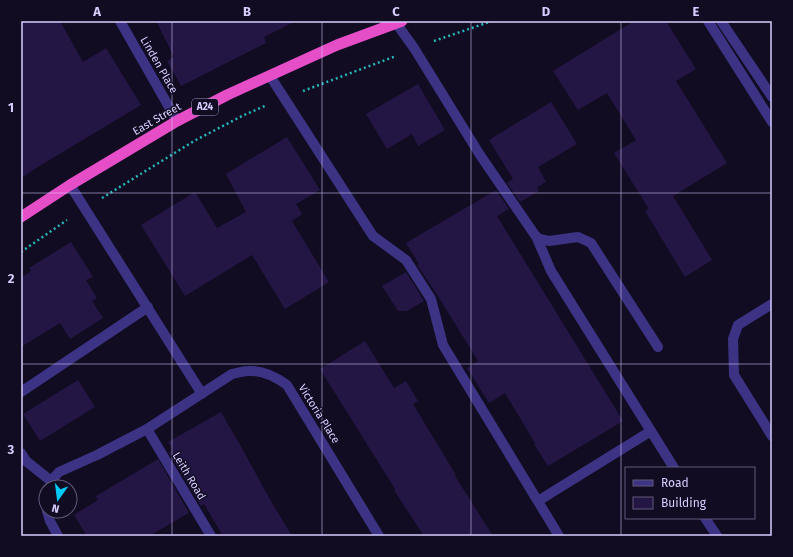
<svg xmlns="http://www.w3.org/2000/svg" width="793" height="557" font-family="'Fira Sans',sans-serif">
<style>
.building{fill:#241644}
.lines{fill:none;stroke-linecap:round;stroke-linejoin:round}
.path{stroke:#25b7ba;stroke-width:2.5;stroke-dasharray:2 3;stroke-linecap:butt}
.service{stroke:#3d3384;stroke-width:10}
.minor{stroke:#3d3384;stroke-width:10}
.trunk{stroke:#e64ec8;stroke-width:11}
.grid{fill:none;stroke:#d7cdff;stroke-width:1;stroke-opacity:0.55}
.labels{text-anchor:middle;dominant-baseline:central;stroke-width:3;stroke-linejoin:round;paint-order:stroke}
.shield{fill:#110c22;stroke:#9c93bd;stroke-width:1}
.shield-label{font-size:10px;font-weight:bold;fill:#d7cdff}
.street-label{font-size:11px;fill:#d7cdff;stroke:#110c22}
.neatline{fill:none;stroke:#d7cdff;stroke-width:1.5}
.grid-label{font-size:13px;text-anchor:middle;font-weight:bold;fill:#d7cdff}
</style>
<rect width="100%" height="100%" fill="#110c22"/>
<path class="building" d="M 21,21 L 60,21 L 83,62 L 106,48 L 141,105 L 41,165 L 21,178 Z
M 156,21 L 296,21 L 264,37 L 266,43 L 181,86 L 167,61 L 174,57 Z
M 634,21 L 666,21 L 696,69 L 676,81 L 727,163 L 673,196 L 712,260 L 685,277 L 645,211 L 649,209 L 614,153 L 636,140 L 607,93 L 578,110 L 553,71 Z
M 418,84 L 445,130 L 418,146 L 412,134 L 387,149 L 366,114 Z
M 551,102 L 577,144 L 538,167 L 546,182 L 537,187 L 539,191 L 520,202 L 507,183 L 513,179 L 489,140 Z
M 287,137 L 320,190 L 296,204 L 302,214 L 292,221 L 329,282 L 285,309 L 252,255 L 185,296 L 141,225 L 195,192 L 217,228 L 246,212 L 226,174 Z
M 496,190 L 509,209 L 497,216 L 623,421 L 548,466 L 534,444 L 535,443 L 505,393 L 489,403 L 467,368 L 478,361 L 436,293 L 417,265 L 419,264 L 406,243 Z
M 71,242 L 93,277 L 86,280 L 97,298 L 92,301 L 103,318 L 70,339 L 60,323 L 21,347 L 21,278 L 31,271 L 29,268 Z
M 406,272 L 424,301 L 407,311 L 398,311 L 382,286 Z
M 365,341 L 394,388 L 406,381 L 418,401 L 413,404 L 456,475 L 455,476 L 493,536 L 424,536 L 394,490 L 395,489 L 320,369 Z
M 78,380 L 95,407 L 40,441 L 23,414 Z
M 221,412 L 244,452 L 272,503 L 292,536 L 223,536 L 204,504 L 201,506 L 169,453 L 173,450 L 168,442 Z
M 158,459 L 189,513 L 149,536 L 87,536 L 74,515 L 98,500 L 96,496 Z"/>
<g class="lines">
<path class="path" d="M 434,41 L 492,21
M 303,91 L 396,56
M 102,198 L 194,141 L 244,115 L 265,106
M 21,252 L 67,220"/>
<path class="service" d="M 708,21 L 772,122
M 721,21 L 772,97
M 396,23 L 414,48 L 480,155 L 537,238 L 549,241 L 578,237 L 591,243 L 658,347
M 270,76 L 373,236 L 406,260 L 431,299 L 443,345 L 559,536
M 536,236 L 551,271 L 674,468
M 772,304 L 738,325 L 733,339 L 734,375 L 772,436
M 21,392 L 148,307
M 147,429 L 211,536
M 538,501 L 651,431
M 705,518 L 717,536"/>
<path class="minor" d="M 120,21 L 177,121
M 70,185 L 202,394
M 21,453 L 26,461 L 51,481 L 50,487
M 51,481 L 59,472 L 97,455 L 147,429 L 232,374 C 237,373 243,371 248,371 C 262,370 276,377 287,385 L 379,536
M 47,511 L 50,521 L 58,536"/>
<path class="trunk" d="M 21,217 L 70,185 L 177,121 L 227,95 L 337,45 L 402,21"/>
</g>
<path class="grid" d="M 172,21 L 172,536M 322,21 L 322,536M 471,21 L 471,536M 621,21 L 621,536M 21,193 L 772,193M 21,364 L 772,364"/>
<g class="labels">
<rect class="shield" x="192" y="99" width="26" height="16" rx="3"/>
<g class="shield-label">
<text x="205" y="107">A24</text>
</g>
<g class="street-label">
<text transform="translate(159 65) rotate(60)">Linden Place</text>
<text transform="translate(157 119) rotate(-30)">East Street</text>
<text transform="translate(319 414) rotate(58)">Victoria Place</text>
<text transform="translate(189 476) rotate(59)">Leith Road</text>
</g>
</g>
<rect width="793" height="557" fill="none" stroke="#110c22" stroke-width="44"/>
<rect x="625" y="467" width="130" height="52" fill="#110c22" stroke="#60597a"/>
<rect x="633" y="480" width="20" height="6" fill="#3d3384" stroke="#60597a"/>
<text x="661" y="487" font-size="12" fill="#d7cdff">Road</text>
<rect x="633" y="497" width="20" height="12" fill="#241644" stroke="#60597a"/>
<text x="661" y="507" font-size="12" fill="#d7cdff">Building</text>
<g transform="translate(58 499) rotate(194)"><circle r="19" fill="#110c22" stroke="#60597a"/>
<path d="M0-3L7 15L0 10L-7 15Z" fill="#00caf8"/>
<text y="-6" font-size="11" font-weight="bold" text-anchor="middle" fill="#d7cdff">N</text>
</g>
<rect x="22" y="22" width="749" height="513" class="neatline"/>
<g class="grid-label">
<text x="97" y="16">A</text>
<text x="247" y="16">B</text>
<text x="396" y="16">C</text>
<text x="546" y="16">D</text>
<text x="696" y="16">E</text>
<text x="11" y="112">1</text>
<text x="11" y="283">2</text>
<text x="11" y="454">3</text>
</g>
</svg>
